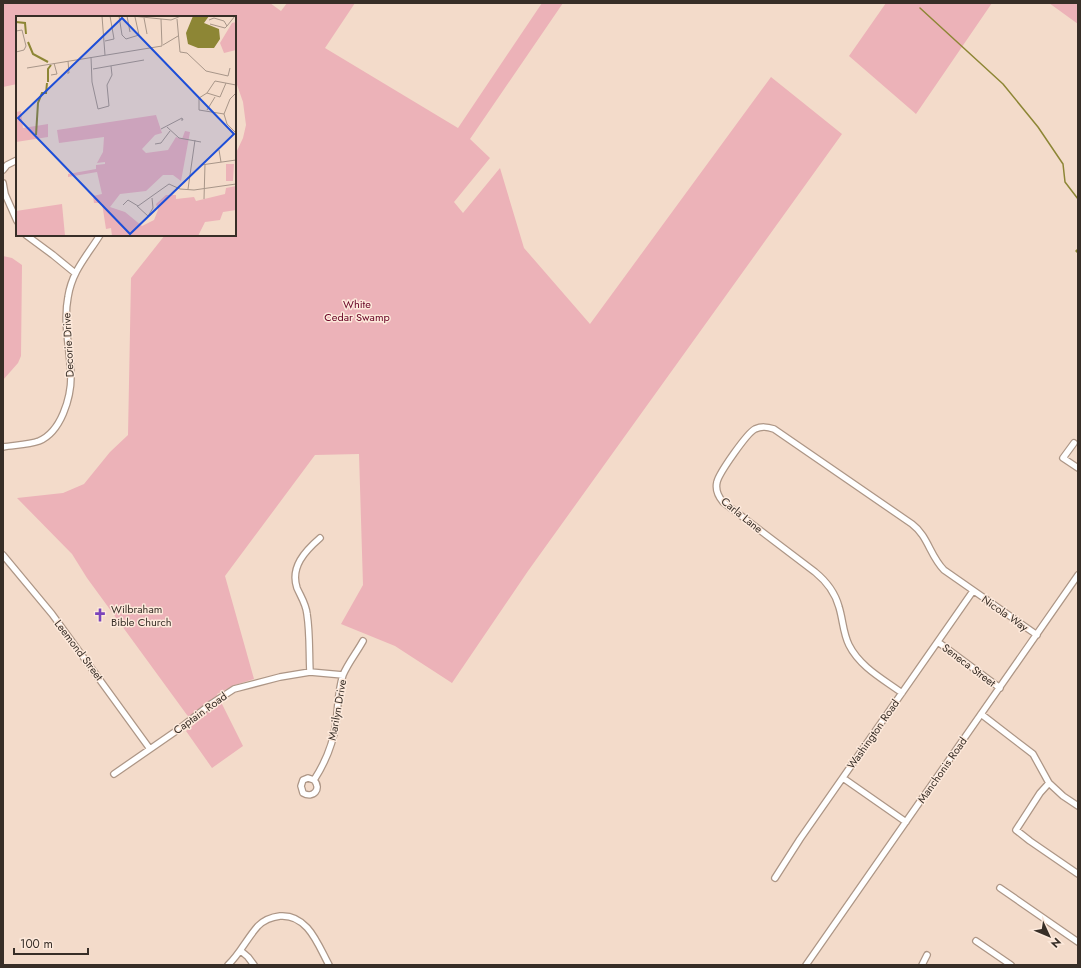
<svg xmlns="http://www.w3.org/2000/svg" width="1081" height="968" font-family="Jost,sans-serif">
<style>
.green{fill:#ecb2b8}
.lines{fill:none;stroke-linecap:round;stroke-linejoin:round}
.stream{stroke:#8d8635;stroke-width:1.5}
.minor-casing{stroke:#ad9686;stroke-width:8}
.minor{stroke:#fff;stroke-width:5.5}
.labels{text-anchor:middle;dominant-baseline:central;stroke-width:3;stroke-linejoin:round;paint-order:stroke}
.park-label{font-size:11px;fill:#660023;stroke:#fde9db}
.street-label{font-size:11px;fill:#372e27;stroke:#fde9db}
.poi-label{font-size:11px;fill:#372e27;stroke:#fde9db;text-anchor:start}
.inset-river{fill:none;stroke:#8d8635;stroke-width:2}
.inset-road{fill:none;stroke:#a89689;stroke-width:1}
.view{fill:#1d4ed8;fill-opacity:0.15;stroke:#1d4ed8;stroke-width:2}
.inset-edge{fill:none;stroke:#372e27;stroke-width:2}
</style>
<rect width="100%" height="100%" fill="#f3dbca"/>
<path class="green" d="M 3,3 L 270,3 L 281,11 L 287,3 L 355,3 L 325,48 L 458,128 L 542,3 L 563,3 L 470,139 L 490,158 L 454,202 L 463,213 L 500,168 L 524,248 L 590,324 L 771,77 L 842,134 L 528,571 L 452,683 L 395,646 L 341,624 L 363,585 L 359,454 L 315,455 L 225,576 L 254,679 L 235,685 L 217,694 L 243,746 L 212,768 L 186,731 L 196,723 L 187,715 L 87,578 L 72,554 L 17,498 L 63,493 L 84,484 L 110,452 L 128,435 L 131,278 L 165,235 L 235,235 L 235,155 L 243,138 L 246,125 L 243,102 L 235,79 L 235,17 L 17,17 L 17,84 L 3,87 Z
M 886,3 L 992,3 L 916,114 L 849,56 Z
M 1049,3 L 1078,3 L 1078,24 Z
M 3,256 L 12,258 L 22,265 L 21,356 L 18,363 L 3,380 Z"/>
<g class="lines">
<path class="stream" d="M 920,8 L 1003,84 L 1038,127 L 1063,164 L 1065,182 L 1078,199
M 1078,249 L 1076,251 L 1078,253"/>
<g class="minor-casing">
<path id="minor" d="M 3,170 L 7,165 L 17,160
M 3,183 L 5,194 L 17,221
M 26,235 L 53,255 L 75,273
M 1074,443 L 1063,458 L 1078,468
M 3,447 C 14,445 28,445 39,441 C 61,432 71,398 71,376 C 70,349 63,323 68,297 C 72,271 87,256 100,235
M 3,555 L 52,614 L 150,749
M 938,642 L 1000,688
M 310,672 C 309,653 310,633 307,614 C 306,604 301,597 297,588 C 290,567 305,551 320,538
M 902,693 C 883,679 860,667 849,645 C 843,633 843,620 839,607 C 835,592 826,581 815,572 L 723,502 C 718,496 715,490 717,482 C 719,473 747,433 755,429 C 762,426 767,427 774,429 L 912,524 C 928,536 930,556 944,570 L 1037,635
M 981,714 L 1033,754 L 1049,783 L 1063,796 L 1078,806
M 114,774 L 179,729 L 211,704 L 234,689 L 280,677 L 310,672 L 343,675
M 843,778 L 906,822
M 314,780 L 308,778 L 303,780 L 301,786 L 303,793 C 313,799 322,789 314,780 C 325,763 333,744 336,723 C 338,707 338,690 343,675 C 348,663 357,652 363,641
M 1049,783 L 1040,793 L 1016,830 L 1030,841 L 1078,874
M 775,878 L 800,839 L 973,591
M 1000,888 L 1078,942
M 976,941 L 1011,965
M 241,951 L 248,957 L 254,965
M 228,965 C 240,954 247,938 258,926 C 264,920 272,917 280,916 C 308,914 318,945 329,965
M 806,965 L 1078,575
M 922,965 L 927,955"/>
</g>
<use href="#minor" class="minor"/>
</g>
<defs>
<g id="church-bare" transform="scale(1.08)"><path d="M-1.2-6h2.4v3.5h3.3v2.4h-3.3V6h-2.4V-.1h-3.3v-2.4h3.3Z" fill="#7a44bb" stroke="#fde9db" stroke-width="2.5" paint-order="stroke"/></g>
</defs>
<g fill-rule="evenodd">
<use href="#church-bare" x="100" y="615"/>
</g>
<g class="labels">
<g class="park-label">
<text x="357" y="304">White<tspan x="357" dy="13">Cedar Swamp</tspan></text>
</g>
<g class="street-label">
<text transform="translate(68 345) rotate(-93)">Decorie Drive</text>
<text transform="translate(742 515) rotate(39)">Carla Lane</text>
<text transform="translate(1005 613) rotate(35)">Nicola Way</text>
<text transform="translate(79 650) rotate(53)">Leemond Street</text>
<text transform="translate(969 665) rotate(37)">Seneca Street</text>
<text transform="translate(337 710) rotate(-80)">Marilyn Drive</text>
<text transform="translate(200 713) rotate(-36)">Captain Road</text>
<text transform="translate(873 734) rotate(-55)">Washington Road</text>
<text transform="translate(942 770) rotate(-55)">Manchonis Road</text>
</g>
<g class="poi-label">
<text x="111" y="609">Wilbraham<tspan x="111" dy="13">Bible Church</tspan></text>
</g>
</g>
<g transform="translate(16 16)">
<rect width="220" height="220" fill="#f3dbca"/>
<path d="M 220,6 L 220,34 L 208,37 L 204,27 L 216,7 ZM 5,95 L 7,112 L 32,108 L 32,121 L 0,126 L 0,96 ZM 140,99 L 146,117 L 139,119 L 126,133 L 130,137 L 152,134 L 160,121 L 166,123 L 169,115 L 174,116 L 165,165 L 157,159 L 147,159 L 130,175 L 104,178 L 94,191 L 109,196 L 126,210 L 138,204 L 142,194 L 140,188 L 150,179 L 160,179 L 160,183 L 178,181 L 180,185 L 209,178 L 210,172 L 220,170 L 220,194 L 207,196 L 204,204 L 189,206 L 182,220 L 96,220 L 95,212 L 90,213 L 86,187 L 78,187 L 77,180 L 86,178 L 81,156 L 52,161 L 52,158 L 80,153 L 80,149 L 89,148 L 89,146 L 81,147 L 87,136 L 88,121 L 43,127 L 41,114 ZM 210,148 L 218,148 L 217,165 L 210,165 ZM 46,188 L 49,220 L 0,220 L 0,195 Z" fill="#ecb2b8"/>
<path d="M 177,0 L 193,0 L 188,7 L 203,13 L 204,23 L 198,32 L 182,32 L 172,28 L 170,17 Z" fill="#8d8635"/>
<path class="inset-river" d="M 0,6 L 9,7 L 10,18M 12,26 L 17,38 L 32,46M 32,66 L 32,53 L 35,49M 20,119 L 22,87 L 26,77 L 30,77 L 31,67"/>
<path class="inset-road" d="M 86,0 L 89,39M 103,0 L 106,19 L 110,23 L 123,19 L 119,1M 111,0 L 114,16M 116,0 L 155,4 L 165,0M 128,2 L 131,18M 161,3 L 164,36 L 171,37M 193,4 L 198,2 L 208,5 L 211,10 L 209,12 L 194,8M 211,10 L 219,0M 0,15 L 6,14 L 10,30 L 8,34 L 0,36M 89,25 L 98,23 L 94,0M 147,29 L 162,20M 171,37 L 190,55 L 212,60 L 214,52M 75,41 L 76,66 L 82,93 L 93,90 L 91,69 L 96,59 L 95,50M 11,52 L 146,30 L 145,3M 77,53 L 128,44M 51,57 L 53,57 L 52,45M 35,59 L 41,58 L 38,47M 191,77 L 204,81 L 210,67M 220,77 L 214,83 L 208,98 L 211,108 L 220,117M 191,94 L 199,81M 208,98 L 183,94 L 183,82 L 191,77 L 199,65 L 220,69M 151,111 L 163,122 L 185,126M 145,113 L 166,102 L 167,104 L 165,104M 139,128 L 145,127 L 154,115M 203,134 L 205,146M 185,149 L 220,144M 172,173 L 179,124M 188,183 L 189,148M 107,189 L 112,184 L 122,190 L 153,168 L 164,173 L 178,174 L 220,168M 121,190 L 132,200 L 137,192 L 136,182"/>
<path class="view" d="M 106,2 L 218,118 L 114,218 L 2,102 Z"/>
<rect width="220" height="220" class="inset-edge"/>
</g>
<rect width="1081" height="968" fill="none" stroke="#372e27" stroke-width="8"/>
<g transform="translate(1049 936) rotate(134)" stroke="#fde9db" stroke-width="3" paint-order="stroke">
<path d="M0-3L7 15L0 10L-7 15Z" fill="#372e27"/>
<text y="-6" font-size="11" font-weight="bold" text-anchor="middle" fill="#372e27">N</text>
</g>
<path d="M14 948v6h74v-6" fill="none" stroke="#372e27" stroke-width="2"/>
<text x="20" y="948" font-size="12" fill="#372e27" stroke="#fde9db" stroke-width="3" paint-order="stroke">100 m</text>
</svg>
